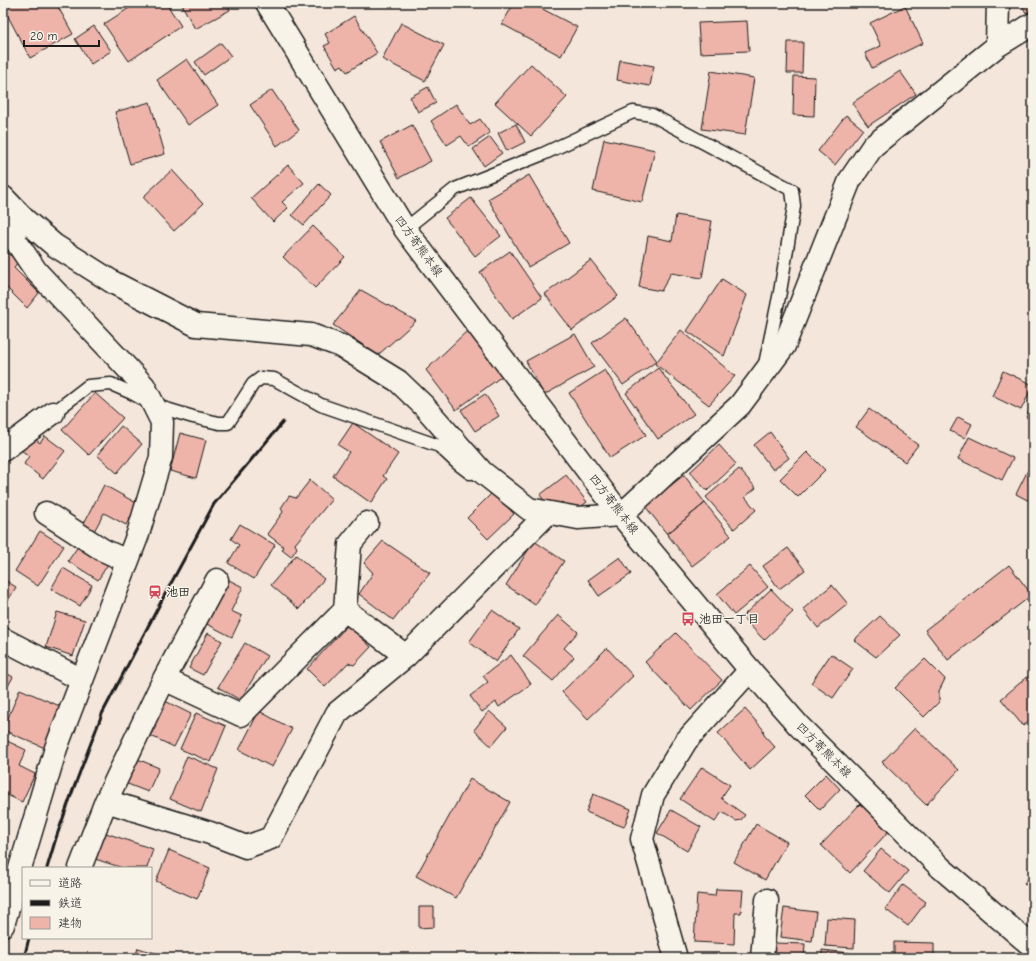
<svg xmlns="http://www.w3.org/2000/svg" width="1036" height="961" font-family="'Comic Neue','Klee One',sans-serif">
<style>
.building{fill:#eeb4a9;stroke:#1c1c1c}
.lines{fill:none;stroke-linecap:round;stroke-linejoin:round}
.lane-casing{stroke:#1c1c1c;stroke-width:15}
.street-casing{stroke:#1c1c1c;stroke-width:25}
.secondary-casing{stroke:#1c1c1c;stroke-width:25}
.lane{stroke:#f7f3e8;stroke-width:12}
.street{stroke:#f7f3e8;stroke-width:22}
.secondary{stroke:#f7f3e8;stroke-width:22}
.rail{stroke:#1c1c1c;stroke-width:3}
.labels{text-anchor:middle;dominant-baseline:central;stroke-width:3;stroke-linejoin:round;paint-order:stroke}
.street-label{font-size:12px;fill:#1c1c1c;stroke:#f7f3e8}
.poi-label{font-size:12px;font-weight:bold;fill:#1c1c1c;stroke:#f7f3e8;text-anchor:start}
</style>
<rect width="100%" height="100%" fill="#f5e6db"/>
<filter id="ink" filterUnits="userSpaceOnUse"><feTurbulence type="fractalNoise" baseFrequency=".025" numOctaves="2"/><feDisplacementMap in="SourceGraphic" scale="8" xChannelSelector="R" yChannelSelector="G"/><feConvolveMatrix kernelMatrix="1 2 1 2 8 2 1 2 1" color-interpolation-filters="sRGB"/></filter>
<g filter="url(#ink)">
<path class="building" d="M 6,3 L 56,3 L 73,34 L 30,58 L 3,7 L 3,5 Z
M 137,3 L 166,3 L 181,26 L 129,61 L 104,24 Z
M 181,3 L 226,3 L 230,10 L 195,29 Z
M 514,3 L 531,3 L 577,27 L 561,56 L 502,24 Z
M 1021,3 L 1033,3 L 1033,10 L 1026,13 Z
M 905,6 L 923,43 L 872,68 L 865,53 L 881,46 L 870,23 Z
M 354,16 L 377,53 L 347,72 L 342,65 L 337,68 L 324,46 L 330,43 L 325,34 Z
M 747,21 L 749,51 L 700,53 L 698,23 Z
M 401,23 L 444,45 L 425,81 L 382,59 Z
M 94,26 L 111,51 L 91,64 L 75,39 Z
M 788,42 L 803,42 L 802,73 L 787,73 Z
M 221,43 L 231,56 L 204,75 L 195,62 Z
M 187,59 L 218,105 L 188,125 L 157,80 Z
M 620,60 L 654,66 L 650,86 L 617,80 Z
M 531,64 L 567,97 L 531,136 L 495,103 Z
M 711,71 L 754,78 L 745,135 L 702,129 Z
M 900,71 L 916,94 L 868,126 L 852,103 Z
M 794,76 L 815,77 L 814,116 L 793,115 Z
M 428,87 L 436,103 L 418,112 L 410,97 Z
M 272,90 L 299,130 L 277,146 L 250,105 Z
M 150,102 L 165,154 L 130,164 L 115,112 Z
M 456,104 L 470,125 L 480,119 L 490,133 L 469,147 L 461,136 L 447,145 L 431,121 Z
M 846,115 L 863,129 L 835,165 L 818,151 Z
M 516,124 L 525,142 L 507,151 L 498,133 Z
M 412,125 L 431,161 L 399,178 L 380,142 Z
M 490,137 L 502,153 L 484,166 L 473,149 Z
M 604,139 L 655,150 L 642,202 L 593,191 Z
M 288,165 L 304,183 L 282,202 L 288,208 L 273,222 L 251,198 Z
M 172,170 L 203,204 L 174,231 L 143,197 Z
M 529,175 L 569,243 L 528,267 L 488,199 Z
M 319,184 L 331,195 L 304,225 L 292,215 Z
M 471,198 L 501,236 L 475,256 L 445,218 Z
M 676,215 L 712,221 L 702,278 L 671,273 L 661,291 L 639,287 L 648,236 L 672,241 Z
M 313,226 L 345,257 L 315,288 L 283,257 Z
M 3,250 L 18,261 L 14,268 L 39,293 L 27,308 L 3,284 Z
M 510,251 L 542,298 L 512,319 L 480,272 Z
M 591,260 L 618,296 L 572,330 L 545,294 Z
M 722,279 L 747,295 L 724,356 L 687,331 Z
M 361,290 L 416,321 L 378,355 L 333,325 Z
M 626,318 L 657,361 L 623,385 L 592,343 Z
M 468,330 L 502,376 L 456,410 L 426,370 Z
M 681,330 L 735,376 L 709,405 L 655,364 Z
M 575,334 L 594,367 L 544,395 L 526,361 Z
M 658,368 L 694,414 L 658,439 L 626,393 Z
M 605,370 L 646,435 L 610,458 L 569,393 Z
M 1003,371 L 1033,385 L 1021,410 L 992,396 Z
M 95,393 L 123,418 L 89,455 L 62,430 Z
M 485,394 L 499,416 L 475,431 L 461,410 Z
M 1033,403 L 1033,421 L 1026,417 Z
M 869,409 L 918,445 L 905,462 L 856,427 Z
M 958,417 L 972,424 L 965,438 L 950,431 Z
M 353,423 L 398,454 L 383,476 L 387,479 L 371,503 L 333,476 L 349,452 L 338,445 Z
M 121,426 L 142,444 L 117,473 L 97,455 Z
M 770,432 L 789,458 L 773,470 L 754,445 Z
M 180,433 L 206,440 L 196,478 L 170,471 Z
M 31,436 L 40,443 L 45,436 L 65,451 L 43,479 L 24,464 L 29,456 L 21,450 Z
M 969,437 L 1013,458 L 1002,480 L 958,459 Z
M 719,445 L 736,464 L 707,491 L 690,472 Z
M 807,452 L 825,470 L 798,497 L 780,479 Z
M 1032,462 L 1033,462 L 1033,503 L 1016,494 Z
M 739,469 L 756,488 L 745,497 L 756,510 L 734,529 L 706,497 Z
M 566,475 L 587,502 L 571,514 L 562,502 L 551,510 L 540,495 Z
M 684,475 L 705,503 L 667,534 L 645,506 Z
M 310,480 L 332,499 L 295,544 L 297,548 L 291,557 L 282,550 L 284,547 L 267,534 L 283,512 L 281,508 L 289,496 L 296,498 Z
M 104,485 L 138,504 L 126,525 L 104,513 L 93,533 L 82,527 Z
M 493,492 L 514,514 L 488,539 L 467,518 Z
M 705,503 L 731,536 L 692,566 L 667,534 Z
M 240,524 L 275,545 L 254,579 L 228,563 L 239,545 L 231,539 Z
M 40,531 L 64,546 L 38,586 L 15,571 Z
M 383,541 L 430,573 L 393,620 L 359,594 L 373,573 L 364,563 Z
M 534,541 L 564,561 L 535,605 L 506,585 Z
M 81,542 L 110,561 L 98,580 L 68,561 Z
M 788,548 L 805,570 L 779,589 L 763,566 Z
M 296,555 L 324,579 L 299,609 L 271,585 Z
M 620,557 L 631,574 L 599,596 L 588,580 Z
M 1009,565 L 1032,595 L 948,660 L 925,630 Z
M 750,566 L 768,587 L 734,615 L 717,594 Z
M 63,568 L 92,585 L 80,606 L 51,589 Z
M 3,579 L 16,587 L 3,609 Z
M 227,579 L 243,587 L 231,611 L 242,616 L 232,637 L 205,623 Z
M 832,585 L 848,604 L 818,628 L 803,609 Z
M 771,589 L 793,612 L 764,640 L 742,617 Z
M 492,610 L 519,629 L 496,662 L 469,642 Z
M 57,612 L 85,620 L 73,656 L 46,647 Z
M 558,615 L 578,632 L 564,648 L 574,657 L 553,681 L 523,656 Z
M 880,616 L 900,635 L 876,657 L 854,640 Z
M 348,625 L 371,647 L 354,665 L 348,663 L 325,687 L 307,669 Z
M 208,633 L 222,641 L 203,675 L 189,668 Z
M 676,633 L 722,680 L 691,710 L 645,662 Z
M 245,643 L 267,656 L 240,700 L 218,687 Z
M 607,648 L 633,676 L 588,719 L 562,692 Z
M 831,654 L 853,669 L 833,698 L 811,683 Z
M 511,655 L 531,684 L 499,707 L 496,702 L 482,712 L 470,696 L 488,682 L 483,676 Z
M 925,659 L 945,679 L 939,691 L 939,702 L 924,717 L 895,688 Z
M 3,671 L 13,677 L 3,695 Z
M 1033,672 L 1033,718 L 1023,726 L 1001,699 Z
M 20,689 L 62,707 L 45,748 L 3,730 Z
M 161,699 L 191,714 L 174,747 L 151,736 L 156,726 L 149,723 Z
M 745,709 L 763,729 L 764,735 L 775,747 L 750,770 L 718,733 Z
M 259,711 L 292,729 L 272,767 L 239,750 Z
M 489,711 L 507,727 L 491,746 L 474,730 Z
M 196,713 L 226,726 L 211,762 L 180,749 Z
M 915,728 L 959,770 L 926,805 L 882,762 Z
M 3,739 L 26,750 L 19,766 L 35,774 L 22,802 L 3,793 Z
M 187,756 L 218,769 L 201,812 L 170,799 Z
M 135,758 L 159,768 L 148,792 L 125,783 Z
M 702,767 L 730,785 L 721,798 L 745,815 L 741,820 L 736,821 L 722,812 L 715,822 L 680,799 Z
M 826,774 L 840,789 L 820,810 L 805,795 Z
M 470,779 L 510,802 L 456,898 L 416,876 Z
M 593,794 L 631,809 L 624,827 L 586,812 Z
M 860,804 L 889,831 L 850,873 L 821,845 Z
M 671,810 L 701,827 L 687,851 L 657,833 Z
M 756,824 L 787,842 L 765,880 L 734,862 Z
M 100,831 L 153,849 L 147,868 L 123,868 L 92,858 Z
M 881,849 L 908,871 L 890,893 L 863,871 Z
M 169,850 L 210,868 L 197,899 L 156,881 Z
M 1033,873 L 1033,892 L 1024,883 Z
M 903,885 L 926,902 L 908,926 L 885,909 Z
M 716,889 L 743,890 L 741,913 L 735,913 L 734,944 L 694,942 L 697,894 L 715,896 Z
M 419,907 L 434,907 L 434,927 L 419,928 Z
M 784,908 L 816,912 L 812,941 L 780,937 Z
M 827,918 L 855,920 L 854,948 L 825,946 Z
M 894,942 L 934,943 L 934,958 L 894,958 Z
M 775,943 L 805,944 L 804,958 L 775,958 Z
M 138,948 L 173,958 L 135,958 Z
M 822,950 L 850,953 L 850,958 L 822,958 Z
M 505,952 L 537,954 L 536,958 L 504,958 Z"/>
<g class="lines">
<g class="lane-casing">
<path id="lane" d="M 405,229 L 455,189 L 543,154 L 633,112 L 652,115 L 792,190 L 794,206 L 780,292 L 765,364
M 53,413 L 88,386 L 111,384 L 132,393 L 153,405 L 193,417 L 219,423 L 228,423 L 253,384 L 261,378 L 274,379 L 321,405 L 439,446 L 457,463 L 470,473 L 480,472"/>
</g>
<g class="street-casing">
<path id="street" d="M 997,46 L 998,3
M 3,197 L 25,220 L 54,245 L 114,283 L 196,325 L 311,335 L 341,346 L 398,381 L 424,406 L 482,472 L 529,509 L 578,518 L 621,515 L 740,405 L 784,346 L 850,180 L 873,146 L 997,46 L 1033,24
M 3,222 L 36,271 L 144,386 L 162,422 L 161,457 L 138,534 L 56,748 L 3,925
M 3,450 L 53,413
M 46,513 L 103,550 L 127,561
M 345,610 L 406,656
M 3,639 L 82,680
M 164,679 L 241,715 L 345,610 L 350,544 L 367,523
M 106,801 L 210,833 L 246,847 L 271,838 L 337,713 L 406,656 L 548,513
M 80,868 L 106,801 L 164,679 L 217,580
M 676,958 L 642,839 L 653,795 L 686,741 L 750,670
M 762,958 L 767,900"/>
</g>
<g class="secondary-casing">
<path id="secondary" d="M 267,3 L 405,229 L 621,515 L 750,670 L 799,726 L 941,868 L 1033,947"/>
</g>
<use href="#lane" class="lane"/>
<use href="#street" class="street"/>
<use href="#secondary" class="secondary"/>
<path class="rail" d="M 47,868 L 56,838 L 73,790 L 102,714 L 163,598 L 214,504 L 283,422
M 24,958 L 29,938"/>
</g>
</g>
<defs>
<g id="station-bare" transform="scale(1.08)"><path d="M-3-6H3Q5-6 5-4V2Q5 4 3 4L4.5 6H3L1.5 4h-3L-3 6H-4.5L-3 4Q-5 4-5 2V-4Q-5-6-3-6ZM-3.5-4v3h7v-3ZM-3.5 1v1.5H-2V1ZM2 1v1.5H3.5V1Z" fill="#d1495b" stroke="#f7f3e8" stroke-width="2.5" paint-order="stroke"/></g>
<g id="bus-bare" transform="scale(1.08)"><path d="M-5-6H5V4H4V6H2V4H-2V6H-4V4H-5ZM-3.5-4V0h7V-4ZM-3.5 1.2v1.5H-2V1.2ZM2 1.2v1.5H3.5V1.2Z" fill="#d1495b" stroke="#f7f3e8" stroke-width="2.5" paint-order="stroke"/></g>
</defs>
<g fill-rule="evenodd">
<use href="#station-bare" x="155" y="592"/>
<use href="#bus-bare" x="688" y="619"/>
</g>
<g class="labels">
<g class="street-label">
<text transform="translate(419 246) rotate(54)">四方寄熊本線</text>
<text transform="translate(614 504) rotate(52)">四方寄熊本線</text>
<text transform="translate(824 750) rotate(45)">四方寄熊本線</text>
</g>
<g class="poi-label">
<text x="166" y="592">池田</text>
<text x="699" y="619">池田一丁目</text>
</g>
</g>
<rect width="1036" height="961" fill="none" stroke="#f7f3e8" stroke-width="16"/>
<rect x="8" y="8" width="1020" height="945" fill="none" stroke="#1c1c1c" stroke-width="1.5" filter="url(#ink)"/>
<rect x="22" y="867" width="130" height="72" fill="#f7f3e8" stroke="#9f9d96"/>
<rect x="30" y="880" width="20" height="6" fill="#f7f3e8" stroke="#9f9d96"/>
<text x="58" y="887" font-size="12" fill="#1c1c1c">道路</text>
<rect x="30" y="900" width="20" height="6" fill="#1c1c1c" stroke="#9f9d96"/>
<text x="58" y="907" font-size="12" fill="#1c1c1c">鉄道</text>
<rect x="30" y="917" width="20" height="12" fill="#eeb4a9" stroke="#9f9d96"/>
<text x="58" y="927" font-size="12" fill="#1c1c1c">建物</text>
<path d="M24 40v6h75v-6" fill="none" stroke="#1c1c1c" stroke-width="2"/>
<text x="30" y="40" font-size="12" fill="#1c1c1c" stroke="#f7f3e8" stroke-width="3" paint-order="stroke">20 m</text>
</svg>
